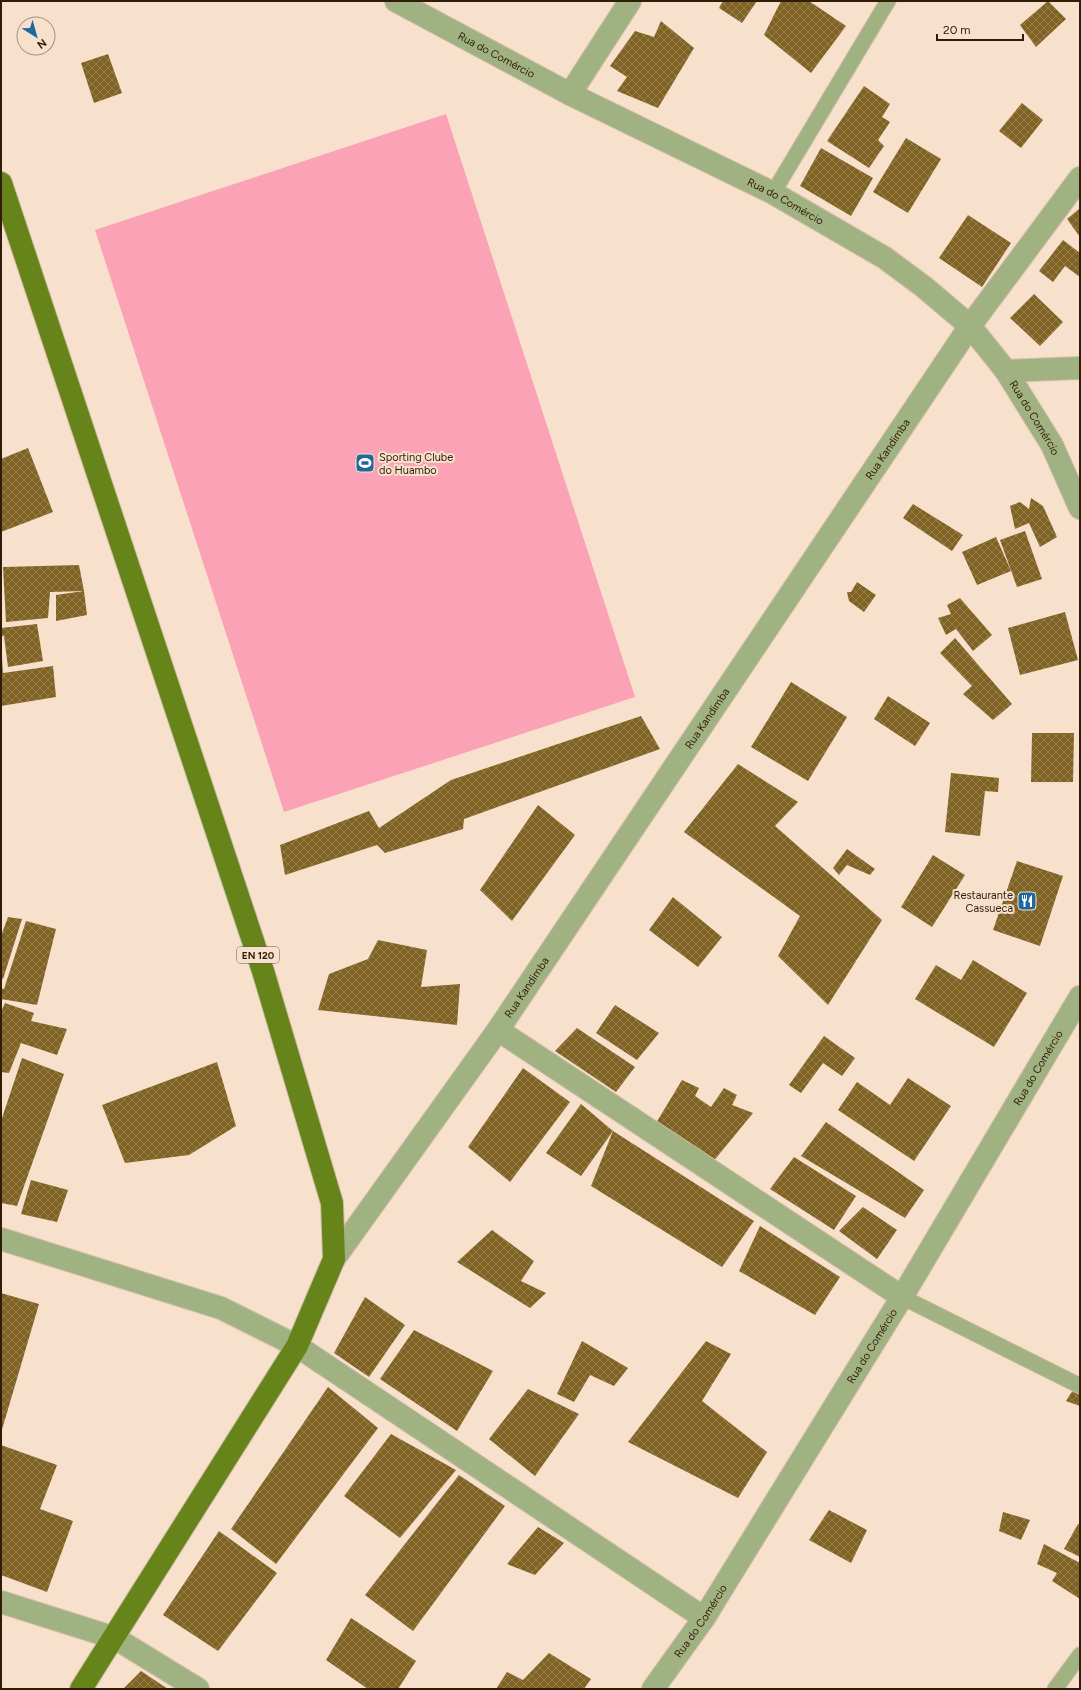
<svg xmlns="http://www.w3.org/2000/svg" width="1081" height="1690" font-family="Figtree,sans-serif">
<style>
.garden{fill:#fca2b7}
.building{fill:url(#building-cross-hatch)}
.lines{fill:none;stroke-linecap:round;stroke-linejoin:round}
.lane-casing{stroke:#d3bea9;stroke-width:17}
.street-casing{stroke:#d3bea9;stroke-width:24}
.primary-casing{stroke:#d3bea9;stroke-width:24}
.lane{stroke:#a0b282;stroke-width:15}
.street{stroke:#a0b282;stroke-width:22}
.primary{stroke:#67841b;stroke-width:22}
.labels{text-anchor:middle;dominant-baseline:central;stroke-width:4;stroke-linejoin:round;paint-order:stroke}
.shield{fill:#f7e1cd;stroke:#6c5742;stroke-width:1}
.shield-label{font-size:10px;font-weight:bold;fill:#301c07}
.street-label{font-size:11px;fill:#301c07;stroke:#f7e1cd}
.poi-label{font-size:11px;fill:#301c07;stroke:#f7e1cd;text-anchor:start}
</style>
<defs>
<pattern id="building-cross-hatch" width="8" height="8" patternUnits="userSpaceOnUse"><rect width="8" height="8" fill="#806322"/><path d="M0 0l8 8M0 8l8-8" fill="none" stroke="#947d4e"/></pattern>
</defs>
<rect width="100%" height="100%" fill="#f7e1cd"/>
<path class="garden" d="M 446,114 L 635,697 L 284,812 L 95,230 Z"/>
<path class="building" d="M 723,1 L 757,1 L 742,23 L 719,8 Z
M 781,1 L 809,1 L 846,26 L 811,73 L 764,35 Z
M 1048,1 L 1066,19 L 1036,47 L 1020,25 Z
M 661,21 L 694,48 L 658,108 L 617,91 L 627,77 L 610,66 L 635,31 L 654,37 Z
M 108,54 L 122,93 L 94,103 L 81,63 Z
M 864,86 L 890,104 L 882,117 L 890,122 L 878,140 L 884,146 L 869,168 L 827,141 Z
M 1022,103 L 1043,120 L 1021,148 L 999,131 Z
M 906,138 L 941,159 L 908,213 L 873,192 Z
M 821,148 L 873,178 L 851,216 L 800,186 Z
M 1080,208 L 1080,237 L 1067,219 Z
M 968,215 L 1011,243 L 982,287 L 939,258 Z
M 1063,240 L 1080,253 L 1080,277 L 1065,266 L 1053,282 L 1039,271 Z
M 1034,294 L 1063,322 L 1040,346 L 1010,318 Z
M 28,448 L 53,512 L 1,532 L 1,459 Z
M 1031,498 L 1043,506 L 1057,537 L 1040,547 L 1029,523 L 1015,529 L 1010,506 L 1020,502 L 1029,509 Z
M 913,504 L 963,535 L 952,551 L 903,518 Z
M 1025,531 L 1042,579 L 1017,587 L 1000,540 Z
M 996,537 L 1011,571 L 977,585 L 962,552 Z
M 79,565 L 84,591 L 87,615 L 56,621 L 56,595 L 84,591 L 50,592 L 48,618 L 6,622 L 3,567 Z
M 857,582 L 876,595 L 864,612 L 849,601 L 847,592 L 851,592 Z
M 960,598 L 992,635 L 973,651 L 956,629 L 946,635 L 938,618 L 951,614 L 947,605 Z
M 1065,612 L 1078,660 L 1020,675 L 1008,628 Z
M 37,624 L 43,661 L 8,667 L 4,636 L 1,636 L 1,628 Z
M 955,638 L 1012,704 L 993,720 L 963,694 L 972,686 L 940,653 Z
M 1,641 L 3,673 L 53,666 L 56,697 L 1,706 Z
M 791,682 L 847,717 L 808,781 L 751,747 Z
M 888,696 L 930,723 L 915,746 L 874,719 Z
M 641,716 L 660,749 L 464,819 L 463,829 L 385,853 L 377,845 L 285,875 L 280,845 L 369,811 L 379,828 L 451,780 Z
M 1032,733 L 1074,733 L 1073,782 L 1031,782 Z
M 738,764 L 798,802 L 775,826 L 882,920 L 828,1005 L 778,956 L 800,916 L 684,832 Z
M 951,773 L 999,778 L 998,792 L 985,791 L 980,836 L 945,832 Z
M 538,805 L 575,835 L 512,921 L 480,890 Z
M 847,849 L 875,869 L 870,875 L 847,865 L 839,875 L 833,868 Z
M 933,855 L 965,875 L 932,927 L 901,907 Z
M 1017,861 L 1063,876 L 1040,946 L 993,930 Z
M 673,897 L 722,937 L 698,967 L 649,930 Z
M 8,917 L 22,919 L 3,979 L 1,978 L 1,936 Z
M 26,921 L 56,929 L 37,1005 L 1,999 L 1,988 L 4,989 Z
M 378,940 L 427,950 L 421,987 L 460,984 L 457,1025 L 318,1010 L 329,974 L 368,959 Z
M 973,960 L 1027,993 L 994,1047 L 915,999 L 936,965 L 961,980 Z
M 5,1003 L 34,1013 L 31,1021 L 67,1029 L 57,1055 L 21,1043 L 9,1073 L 1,1072 L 1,1012 Z
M 615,1005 L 659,1033 L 637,1060 L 596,1033 Z
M 577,1028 L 635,1067 L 616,1092 L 555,1051 Z
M 824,1036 L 855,1058 L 842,1076 L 823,1063 L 801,1093 L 789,1085 Z
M 22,1058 L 64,1074 L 17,1206 L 1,1203 L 1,1121 Z
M 217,1062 L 236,1126 L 189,1155 L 125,1163 L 102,1105 Z
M 523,1068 L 570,1102 L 510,1182 L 468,1147 Z
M 908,1078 L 951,1106 L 914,1161 L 838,1110 L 857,1082 L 890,1105 Z
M 682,1080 L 699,1088 L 695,1096 L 711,1107 L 724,1088 L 737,1095 L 732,1105 L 753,1113 L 712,1163 L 653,1128 Z
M 581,1104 L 613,1131 L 581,1176 L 546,1153 Z
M 826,1122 L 924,1190 L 905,1218 L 801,1156 Z
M 613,1131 L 754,1221 L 722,1267 L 591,1186 Z
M 794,1157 L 856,1196 L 834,1230 L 770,1189 Z
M 31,1180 L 68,1190 L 57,1222 L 21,1214 Z
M 863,1207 L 897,1230 L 877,1259 L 839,1231 Z
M 760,1226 L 840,1277 L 815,1315 L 739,1271 Z
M 492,1230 L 534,1261 L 521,1281 L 546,1293 L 530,1308 L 457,1262 Z
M 1,1293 L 39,1304 L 1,1433 Z
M 365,1297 L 405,1325 L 369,1377 L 334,1353 Z
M 414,1330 L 493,1371 L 457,1431 L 380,1379 Z
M 582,1341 L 628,1368 L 614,1386 L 590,1375 L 574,1402 L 557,1394 Z
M 706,1341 L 731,1354 L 702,1401 L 767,1452 L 738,1498 L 628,1442 Z
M 1080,1379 L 1080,1406 L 1066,1401 Z
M 328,1387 L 378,1428 L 276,1564 L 231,1529 Z
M 528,1389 L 579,1414 L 535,1476 L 489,1439 Z
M 391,1434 L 456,1470 L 400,1538 L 344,1496 Z
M 1,1445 L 57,1465 L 40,1509 L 73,1521 L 47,1592 L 1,1575 Z
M 459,1475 L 505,1506 L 413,1631 L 365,1595 Z
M 829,1510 L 867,1530 L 851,1563 L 809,1540 Z
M 1003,1512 L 1030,1520 L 1021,1540 L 999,1531 Z
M 1078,1524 L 1080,1525 L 1080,1557 L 1064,1549 Z
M 538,1527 L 564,1543 L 535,1575 L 507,1564 Z
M 219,1531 L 277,1573 L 218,1651 L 163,1615 Z
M 1044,1544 L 1080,1563 L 1080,1599 L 1052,1581 L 1057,1573 L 1037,1564 Z
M 351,1618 L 416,1661 L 398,1689 L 368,1689 L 326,1660 Z
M 549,1653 L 591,1679 L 584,1689 L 496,1689 L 507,1672 L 523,1680 Z
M 141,1671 L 168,1689 L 123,1689 Z"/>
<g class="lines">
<g class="lane-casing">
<path id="lane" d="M 773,193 L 888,1
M 902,1297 L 1080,1386
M 1055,1689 L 1080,1655"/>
</g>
<g class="street-casing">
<g id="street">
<path id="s1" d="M 396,1 L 570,94 L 773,193 L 885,258 L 924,287 L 970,326 L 1006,371 L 1052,445 L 1080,508"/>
<path d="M 570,94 L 630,1"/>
<path d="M 1006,371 L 1080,368"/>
<path d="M 498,1030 L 902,1297"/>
<path d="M 1,1239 L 221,1308 L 297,1346 L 704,1618"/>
<path id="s2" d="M 334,1259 L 498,1030 L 970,326 L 1080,178"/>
<path d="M 1,1602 L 115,1638 L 198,1689"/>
<path id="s3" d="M 653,1689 L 704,1618 L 902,1297 L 1080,997"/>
</g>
</g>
<g class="primary-casing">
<path id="primary" d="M 1,183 L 263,971 L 332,1203 L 334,1259 L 297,1346 L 81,1689"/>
</g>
<use href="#lane" class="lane"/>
<use href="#street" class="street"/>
<use href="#primary" class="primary"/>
</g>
<defs>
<g id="stadium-square" transform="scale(1)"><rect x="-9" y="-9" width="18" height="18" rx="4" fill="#20699d" stroke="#f7e1cd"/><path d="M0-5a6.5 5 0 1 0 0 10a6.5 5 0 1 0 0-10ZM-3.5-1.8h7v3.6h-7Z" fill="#fff"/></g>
<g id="restaurant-square" transform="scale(1)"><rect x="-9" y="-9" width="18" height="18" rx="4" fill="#20699d" stroke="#f7e1cd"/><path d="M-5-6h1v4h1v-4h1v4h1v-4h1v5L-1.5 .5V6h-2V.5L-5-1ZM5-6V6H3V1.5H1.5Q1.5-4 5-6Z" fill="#fff"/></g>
</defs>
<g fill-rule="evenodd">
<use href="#stadium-square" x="365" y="463"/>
<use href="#restaurant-square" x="1027" y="901"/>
</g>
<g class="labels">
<rect class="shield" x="237" y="947" width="42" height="16" rx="3"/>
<g class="shield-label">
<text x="258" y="955">EN 120</text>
</g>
<g class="street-label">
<text stroke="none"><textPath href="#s1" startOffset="114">Rua do Comércio</textPath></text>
<text stroke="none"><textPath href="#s1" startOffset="438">Rua do Comércio</textPath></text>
<text stroke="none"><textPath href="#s1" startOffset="774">Rua do Comércio</textPath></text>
<text stroke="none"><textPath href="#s2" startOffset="981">Rua Kandimba</textPath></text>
<text stroke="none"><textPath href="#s2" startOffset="657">Rua Kandimba</textPath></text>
<text stroke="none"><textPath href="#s2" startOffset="333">Rua Kandimba</textPath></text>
<text stroke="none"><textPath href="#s3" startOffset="731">Rua do Comércio</textPath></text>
<text stroke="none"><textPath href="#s3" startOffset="407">Rua do Comércio</textPath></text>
<text stroke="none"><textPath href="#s3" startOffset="83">Rua do Comércio</textPath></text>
</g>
<g class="poi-label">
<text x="379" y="457">Sporting Clube<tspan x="379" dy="13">do Huambo</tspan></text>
<text x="1013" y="895" text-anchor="end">Restaurante<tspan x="1013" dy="13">Cassueca</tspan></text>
</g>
</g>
<rect width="1081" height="1690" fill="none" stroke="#301c07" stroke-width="4"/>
<g transform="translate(36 36) rotate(143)"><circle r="19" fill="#f7e1cd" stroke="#a7927e"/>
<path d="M0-3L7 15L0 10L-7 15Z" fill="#20699d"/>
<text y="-6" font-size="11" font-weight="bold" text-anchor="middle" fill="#301c07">N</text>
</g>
<path d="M937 34v6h86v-6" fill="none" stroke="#301c07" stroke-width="2"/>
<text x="943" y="34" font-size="12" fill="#301c07" stroke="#f7e1cd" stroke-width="3" paint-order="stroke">20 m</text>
</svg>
